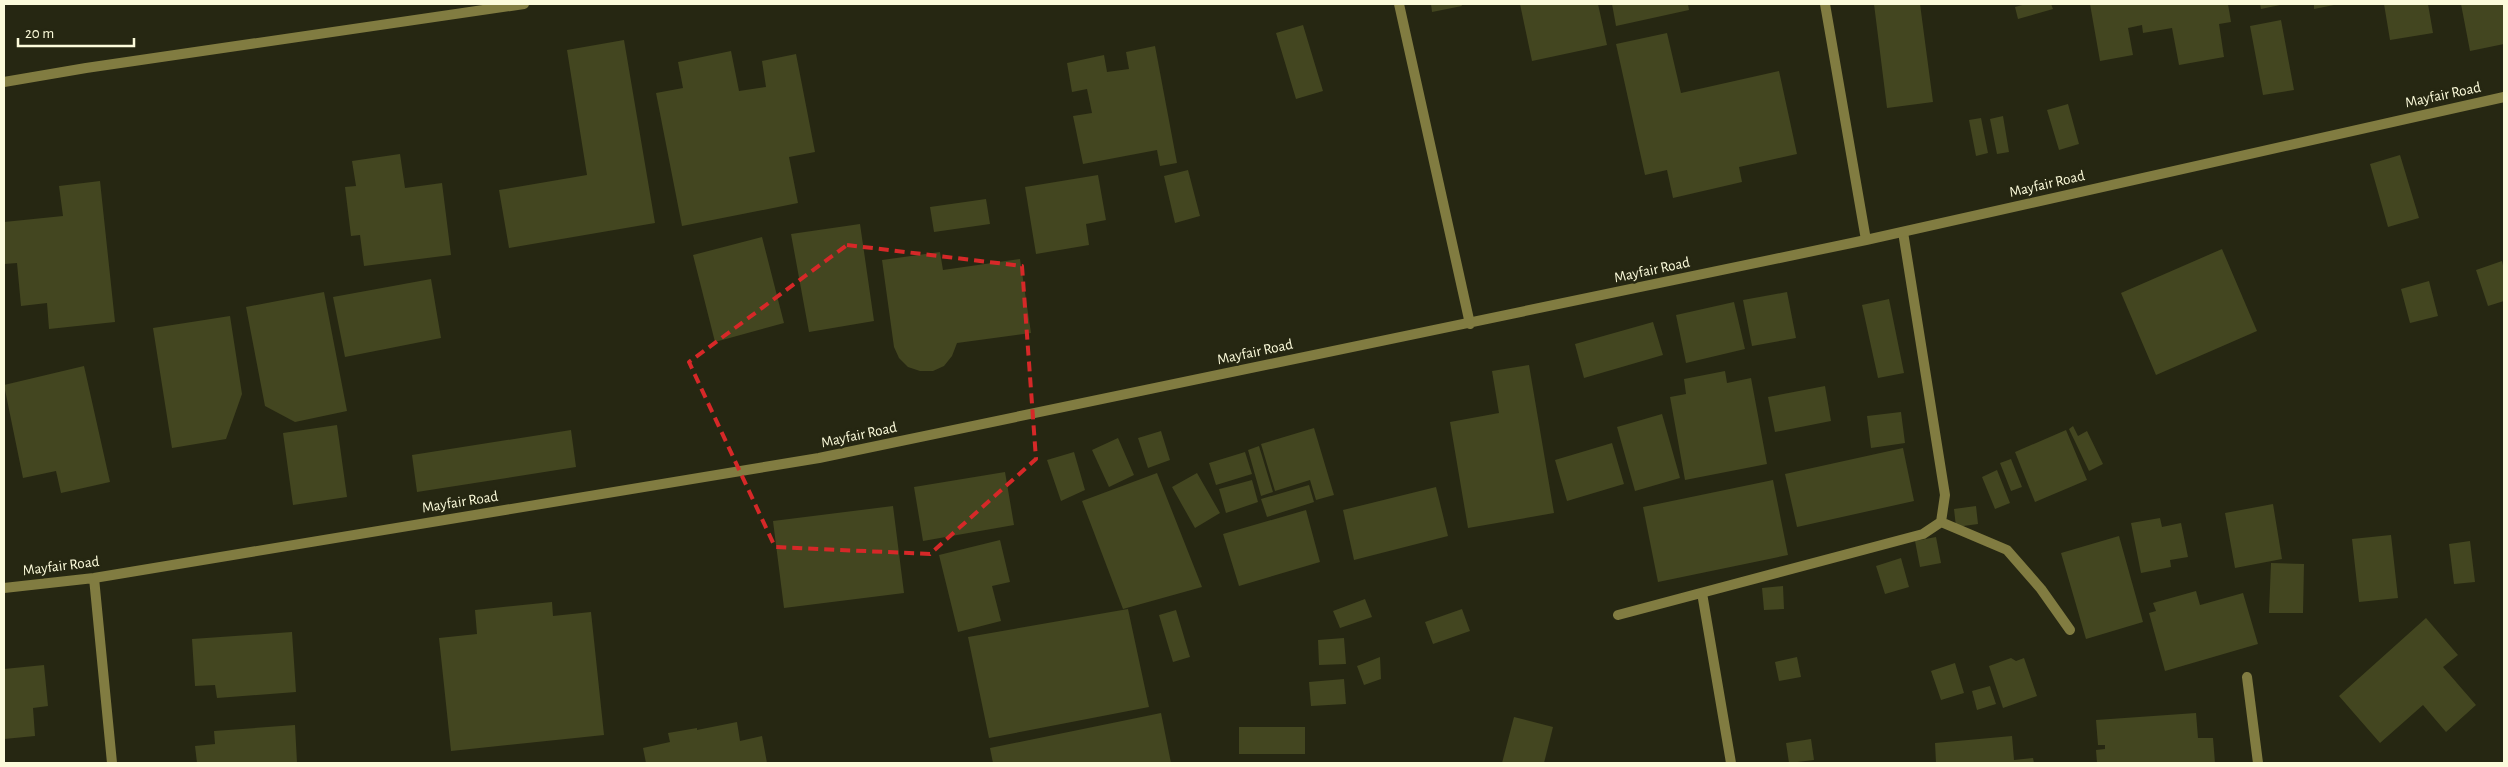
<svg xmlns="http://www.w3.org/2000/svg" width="2508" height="767" font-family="'Alegreya Sans',sans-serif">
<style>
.building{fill:#434620}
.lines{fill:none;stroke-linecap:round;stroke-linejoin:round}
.service{stroke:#817c41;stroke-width:10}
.minor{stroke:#817c41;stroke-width:10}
.marked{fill:none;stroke:#d62828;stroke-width:4;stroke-dasharray:10 6;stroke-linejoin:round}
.labels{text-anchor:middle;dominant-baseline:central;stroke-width:5;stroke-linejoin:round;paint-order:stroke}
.street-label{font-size:15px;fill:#fcfbdb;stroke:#262712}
</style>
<rect width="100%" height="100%" fill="#262712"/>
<path class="building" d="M 1431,4 L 1461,4 L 1462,6 L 1432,12 Z
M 1520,4 L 1598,4 L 1607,45 L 1532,61 Z
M 1612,4 L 1688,4 L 1689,10 L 1616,26 Z
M 1874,4 L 1920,4 L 1933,102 L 1887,108 Z
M 2026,4 L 2051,4 L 2053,9 L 2018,19 L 2015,7 Z
M 2090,4 L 2228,4 L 2231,22 L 2219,24 L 2224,57 L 2179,65 L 2172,28 L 2143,33 L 2142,25 L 2128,28 L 2133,55 L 2100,61 Z
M 2260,4 L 2279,4 L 2280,5 L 2261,9 Z
M 2314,4 L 2334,4 L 2334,5 L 2314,9 Z
M 2384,4 L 2428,4 L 2433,33 L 2390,40 Z
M 2461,4 L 2503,4 L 2504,44 L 2470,51 Z
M 2281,20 L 2294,90 L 2263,95 L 2250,26 Z
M 1303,25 L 1323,91 L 1296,99 L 1276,33 Z
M 1667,33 L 1681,93 L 1779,71 L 1797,154 L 1739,167 L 1742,182 L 1673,198 L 1667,170 L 1645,175 L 1616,44 Z
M 624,40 L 655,223 L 509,248 L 499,190 L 587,175 L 567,50 Z
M 1155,46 L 1177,163 L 1160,166 L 1157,150 L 1083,164 L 1073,116 L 1092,113 L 1087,89 L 1072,92 L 1067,63 L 1104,55 L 1107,72 L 1129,69 L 1126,52 Z
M 731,51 L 739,91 L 766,87 L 762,61 L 796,54 L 815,152 L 789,157 L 798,203 L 682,226 L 656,93 L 683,88 L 678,62 Z
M 2068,104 L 2079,144 L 2059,150 L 2047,110 Z
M 2003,116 L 2009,152 L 1997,154 L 1990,119 Z
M 1981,118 L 1988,153 L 1976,156 L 1969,120 Z
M 400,154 L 405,188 L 442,183 L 451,255 L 364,266 L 360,235 L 351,236 L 345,187 L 356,186 L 352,161 Z
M 2400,155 L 2419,218 L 2388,227 L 2370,164 Z
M 1188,170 L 1200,216 L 1175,223 L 1164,176 Z
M 1098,175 L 1106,220 L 1086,224 L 1089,245 L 1036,254 L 1025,187 Z
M 100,181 L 115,322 L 49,329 L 47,303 L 21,306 L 17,263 L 4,264 L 4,222 L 63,216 L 59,186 Z
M 986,199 L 990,224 L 934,232 L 930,207 Z
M 860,224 L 874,321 L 809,332 L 791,234 Z
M 762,237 L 784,323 L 715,342 L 693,255 Z
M 2222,249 L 2257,331 L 2156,375 L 2121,293 Z
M 940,252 L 943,270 L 1020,259 L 1031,333 L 957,343 L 952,356 L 944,366 L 933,371 L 920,371 L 908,367 L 899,358 L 894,347 L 882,260 Z
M 2502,261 L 2504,270 L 2504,301 L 2488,306 L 2476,270 Z
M 431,279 L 441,338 L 345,357 L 333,297 Z
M 2429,281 L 2438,316 L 2410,323 L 2401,289 Z
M 324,292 L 347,411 L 295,422 L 265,406 L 246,307 Z
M 1787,292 L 1796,338 L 1752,346 L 1743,300 Z
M 1889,299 L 1904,373 L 1878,378 L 1862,305 Z
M 1734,302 L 1745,349 L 1686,363 L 1676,315 Z
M 230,316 L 242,394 L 226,439 L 172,448 L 153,328 Z
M 1653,322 L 1663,355 L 1584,378 L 1575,344 Z
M 1529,365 L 1554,513 L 1468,528 L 1450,422 L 1499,413 L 1492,371 Z
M 84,366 L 110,482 L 61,493 L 56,471 L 23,478 L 4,385 Z
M 1725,371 L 1727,383 L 1751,378 L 1767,464 L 1685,480 L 1670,397 L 1686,394 L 1684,379 Z
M 1825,386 L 1831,421 L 1775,432 L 1768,397 Z
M 1901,412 L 1905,443 L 1871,448 L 1867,416 Z
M 1662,414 L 1680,478 L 1635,491 L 1617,427 Z
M 337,425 L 347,497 L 293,505 L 283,433 Z
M 2073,426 L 2078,436 L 2087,431 L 2103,464 L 2089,471 L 2069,429 Z
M 1314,428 L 1334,495 L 1316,500 L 1310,480 L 1275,491 L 1261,444 Z
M 571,430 L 576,467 L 417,492 L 412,455 Z
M 2066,430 L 2087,480 L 2035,502 L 2015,452 Z
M 1161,431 L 1170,460 L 1148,468 L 1138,438 Z
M 1118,438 L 1134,475 L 1109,487 L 1092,450 Z
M 1612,443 L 1624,484 L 1567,501 L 1555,460 Z
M 1259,446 L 1273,492 L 1261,496 L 1248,450 Z
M 1903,448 L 1914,501 L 1797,527 L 1785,474 Z
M 1074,452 L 1085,490 L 1061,501 L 1047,460 Z
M 1245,452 L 1252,474 L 1216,485 L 1209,463 Z
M 2011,459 L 2022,487 L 2011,491 L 2000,463 Z
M 1997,470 L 2010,503 L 1995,509 L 1982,477 Z
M 1005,472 L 1014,525 L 923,541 L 914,487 Z
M 1157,473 L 1202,587 L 1123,609 L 1082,501 Z
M 1197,473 L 1220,513 L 1195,528 L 1172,487 Z
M 1252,480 L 1258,502 L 1226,513 L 1219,489 Z
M 1773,480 L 1788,555 L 1658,582 L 1643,507 Z
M 1309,485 L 1314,502 L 1267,517 L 1261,499 Z
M 1436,487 L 1448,536 L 1354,560 L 1343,510 Z
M 2273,504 L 2282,559 L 2235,568 L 2225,513 Z
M 893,506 L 904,593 L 784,608 L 773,521 Z
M 1976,506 L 1978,524 L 1956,527 L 1954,509 Z
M 1306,510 L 1320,562 L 1239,586 L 1223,534 Z
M 2160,518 L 2162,527 L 2181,523 L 2188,557 L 2170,560 L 2171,567 L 2141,573 L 2131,523 Z
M 2391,535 L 2398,598 L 2359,602 L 2352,539 Z
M 2119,536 L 2143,622 L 2086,639 L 2061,553 Z
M 1936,537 L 1941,563 L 1920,567 L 1915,541 Z
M 1000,540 L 1010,582 L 992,586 L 1001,621 L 958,632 L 939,555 Z
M 2470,541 L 2475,582 L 2454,584 L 2449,544 Z
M 1901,558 L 1909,587 L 1885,594 L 1876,566 Z
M 2271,563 L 2304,564 L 2303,613 L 2269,613 Z
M 1783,586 L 1784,609 L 1764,610 L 1762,588 Z
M 2196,591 L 2200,605 L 2243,593 L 2258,644 L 2165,671 L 2149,613 L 2156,611 L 2153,603 Z
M 1365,599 L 1372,617 L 1340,628 L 1333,611 Z
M 552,602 L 553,616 L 591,612 L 604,735 L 451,751 L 439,638 L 477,634 L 475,610 Z
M 1128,609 L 1149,707 L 989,738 L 968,637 Z
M 1462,609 L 1470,631 L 1433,644 L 1425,622 Z
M 1176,610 L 1190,657 L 1173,662 L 1159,615 Z
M 2426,618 L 2458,655 L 2443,667 L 2476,705 L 2446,732 L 2423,705 L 2380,743 L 2339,696 Z
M 292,632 L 296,692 L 217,698 L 215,685 L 195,686 L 192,639 Z
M 1344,638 L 1346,664 L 1319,665 L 1318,640 Z
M 1380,657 L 1381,679 L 1364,685 L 1357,666 Z
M 1797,657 L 1801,677 L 1779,681 L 1775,662 Z
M 2011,658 L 2016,661 L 2024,658 L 2037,696 L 2003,708 L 1989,666 Z
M 1955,663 L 1964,693 L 1941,700 L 1931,671 Z
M 44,665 L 48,706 L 33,708 L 35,736 L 4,739 L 4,669 Z
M 1344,679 L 1346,704 L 1311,706 L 1309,682 Z
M 1990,686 L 1996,704 L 1977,710 L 1972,691 Z
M 1161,713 L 1171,763 L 993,763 L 990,748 Z
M 2196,713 L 2198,738 L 2213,738 L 2215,763 L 2097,763 L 2096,750 L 2105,749 L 2105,745 L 2098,745 L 2096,720 Z
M 1514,717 L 1553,727 L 1544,763 L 1502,763 Z
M 737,722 L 740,741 L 762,736 L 767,763 L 646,763 L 643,748 L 670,742 L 668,733 L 697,728 L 697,730 Z
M 295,725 L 297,763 L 197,763 L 195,746 L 215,744 L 214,731 Z
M 1239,727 L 1305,727 L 1305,754 L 1239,754 Z
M 2012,736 L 2014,760 L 2033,758 L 2034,763 L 1936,763 L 1935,743 Z
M 1811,739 L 1814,760 L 1789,763 L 1786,743 Z"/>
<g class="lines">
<path class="service" d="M 1941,522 L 2007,550 L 2041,589 L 2070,630
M 1702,593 L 1731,763
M 1618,615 L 1923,534 L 1941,522 L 1945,495 L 1903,232"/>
<path class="minor" d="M 1399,4 L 1470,324
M 1825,4 L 1866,240
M 4,82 L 86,68 L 524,4
M 94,578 L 112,763
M 4,588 L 94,578 L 819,458 L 1866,240 L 2504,97
M 2247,677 L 2258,763"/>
</g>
<path class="marked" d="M 847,245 L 1022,266 L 1036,459 L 930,554 L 775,547 L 689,362 Z"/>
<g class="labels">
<g class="street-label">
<text transform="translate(2443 95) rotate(-12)">Mayfair Road</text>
<text transform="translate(2047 184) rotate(-13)">Mayfair Road</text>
<text transform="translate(1652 270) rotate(-12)">Mayfair Road</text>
<text transform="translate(1255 352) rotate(-12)">Mayfair Road</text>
<text transform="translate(859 435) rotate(-12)">Mayfair Road</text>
<text transform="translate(460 502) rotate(-9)">Mayfair Road</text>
<text transform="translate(61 566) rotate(-7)">Mayfair Road</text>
</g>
</g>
<rect width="2508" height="767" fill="none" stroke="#fcfbdb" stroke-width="10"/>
<path d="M18 38v8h116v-8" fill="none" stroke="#fcfbdb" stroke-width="2.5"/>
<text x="25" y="38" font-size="15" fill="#fcfbdb" stroke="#262712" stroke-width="4" paint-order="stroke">20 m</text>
</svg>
